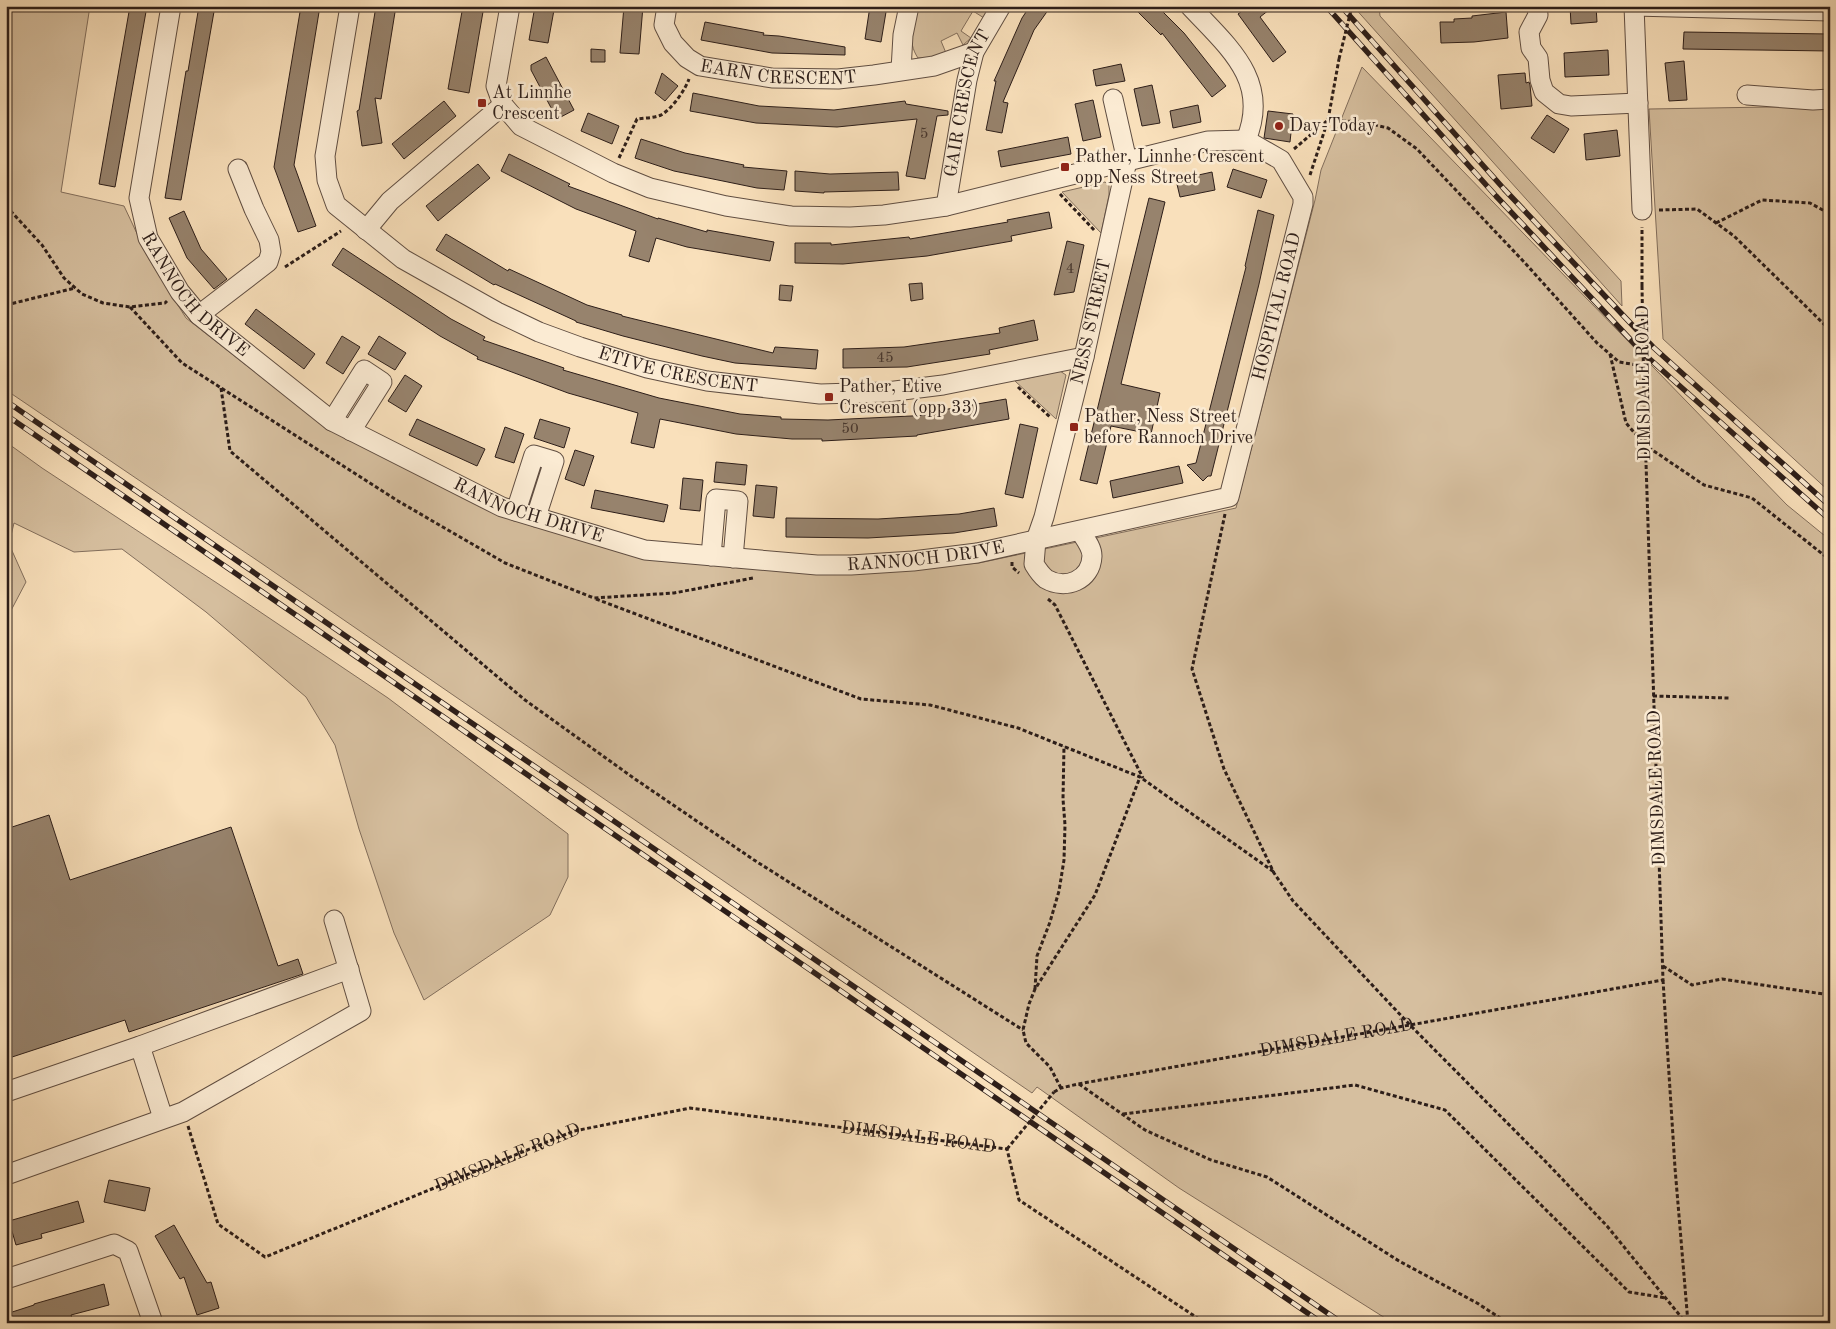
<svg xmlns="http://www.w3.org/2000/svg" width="1836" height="1329" font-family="'Old Standard TT',serif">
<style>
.green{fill:#d6bf9f;stroke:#826e5c}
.building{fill:#97836d;stroke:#2d1e19}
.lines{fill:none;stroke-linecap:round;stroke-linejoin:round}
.minor-casing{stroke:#604e42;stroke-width:21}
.path{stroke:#2d1e19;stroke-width:3;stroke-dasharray:4 2.5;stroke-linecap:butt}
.minor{stroke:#fbebd3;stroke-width:19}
.rail-casing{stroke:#2d1e19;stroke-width:5.5}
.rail{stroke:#fbebd3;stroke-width:4;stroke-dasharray:11;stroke-linecap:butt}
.path-bridge{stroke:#2d1e19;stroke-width:3;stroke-dasharray:4 2.5;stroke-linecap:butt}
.poi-dot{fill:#8f2418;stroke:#fbebd3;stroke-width:2}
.labels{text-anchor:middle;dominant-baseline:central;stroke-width:5;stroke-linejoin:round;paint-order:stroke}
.number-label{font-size:15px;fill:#48372e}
.street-label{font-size:18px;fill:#2d1e19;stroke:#fbebd3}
.poi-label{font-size:18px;fill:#2d1e19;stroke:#fbebd3;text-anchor:start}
</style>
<rect width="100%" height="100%" fill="#f9e0bb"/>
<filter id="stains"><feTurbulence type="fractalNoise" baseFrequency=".004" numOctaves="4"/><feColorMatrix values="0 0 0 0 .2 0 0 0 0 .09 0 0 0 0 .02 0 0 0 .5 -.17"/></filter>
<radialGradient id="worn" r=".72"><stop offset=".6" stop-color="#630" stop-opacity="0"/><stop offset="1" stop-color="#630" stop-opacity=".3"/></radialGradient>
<path class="green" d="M 6,6 L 90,6 L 61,192 L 124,206 L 149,259 L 186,318 L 316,420 L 643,557 L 741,568 L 854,574 L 979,563 L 1236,508 L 1315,200 L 1321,170 L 1362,67 L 1787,505 L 1830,540 L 1830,1323 L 1393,1323 L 1179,1188 L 1037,1087 L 1032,1093 L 261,563 L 6,390 Z
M 917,6 L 990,6 L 984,18 L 973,11 L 961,31 L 971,38 L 963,45 L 957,33 L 941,41 L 946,53 L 928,58 L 918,58 C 907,42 912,24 917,6 Z
M 1353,6 L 1379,6 L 1380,16 L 1621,281 L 1622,306 Z
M 1830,106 L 1830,492 L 1663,339 L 1649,109 Z
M 1105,182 L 1109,185 L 1109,195 L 1101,233 L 1062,192 Z
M 1060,371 L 1066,375 L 1056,419 L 1015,381 Z
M 6,442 L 42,468 L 226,589 L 388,698 L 568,834 L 568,877 L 550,915 L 424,1000 L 394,933 L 359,829 L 335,745 L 306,697 L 206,612 L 122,549 L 74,552 L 14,523 L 9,544 L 26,582 L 6,620 Z"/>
<path class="building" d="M 130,6 L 147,6 L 115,187 L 99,184 Z
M 199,6 L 215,6 L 181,200 L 165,198 L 186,71 L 188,71 Z
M 301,6 L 320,6 L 294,165 L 316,226 L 298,232 L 274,167 Z
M 376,6 L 396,6 L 381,99 L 375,98 L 382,143 L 362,146 L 357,111 L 359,110 Z
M 463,6 L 484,6 L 469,93 L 448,89 Z
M 535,6 L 554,10 L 548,43 L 529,40 Z
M 624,6 L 643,6 L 639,54 L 620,53 Z
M 870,6 L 887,6 L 881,42 L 865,39 Z
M 1030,6 L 1051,6 L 1034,30 L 1003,102 L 1008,103 L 1002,133 L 986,130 L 996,81 L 994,81 L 1022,18 Z
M 1132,6 L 1157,6 L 1184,33 L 1226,86 L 1212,97 L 1162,33 L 1161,35 Z
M 1249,6 L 1274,6 L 1260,17 L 1286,52 L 1273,62 L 1238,14 Z
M 1570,6 L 1596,6 L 1597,22 L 1571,24 Z
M 1506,12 L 1508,38 L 1474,42 L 1441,43 L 1440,22 L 1454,22 L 1454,19 L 1472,18 L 1472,16 Z
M 705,22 L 764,33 L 763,35 L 779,36 L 845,47 L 845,55 L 772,53 L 701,40 Z
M 1684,32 L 1830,34 L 1830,51 L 1683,49 Z
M 591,49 L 605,50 L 605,62 L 591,62 Z
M 1608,50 L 1609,75 L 1565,77 L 1564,53 Z
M 546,57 L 574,110 L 557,119 L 531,70 L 531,65 Z
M 1684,61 L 1687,100 L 1669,101 L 1665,63 Z
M 1121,64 L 1125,81 L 1096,86 L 1093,70 Z
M 662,73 L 678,86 L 665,101 L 655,93 Z
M 1525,73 L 1526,83 L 1529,82 L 1530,85 L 1532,106 L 1501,109 L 1498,75 Z
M 1152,85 L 1160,123 L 1142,126 L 1134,89 Z
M 693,93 L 759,106 L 834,110 L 905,101 L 906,104 L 948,111 L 948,115 L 937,116 L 925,179 L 906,176 L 917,119 L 837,127 L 756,123 L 690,111 Z
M 1093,100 L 1101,137 L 1083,141 L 1075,104 Z
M 444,101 L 456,116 L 404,159 L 392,144 Z
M 1198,105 L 1201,122 L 1173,128 L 1170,111 Z
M 1268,111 L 1293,114 L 1290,142 L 1264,138 Z
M 588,113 L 619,126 L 612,144 L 581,131 Z
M 1547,115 L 1569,129 L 1554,153 L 1531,138 Z
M 1617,130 L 1620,156 L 1586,160 L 1584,134 Z
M 1068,137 L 1071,154 L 1001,167 L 998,151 Z
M 641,139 L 685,153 L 744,165 L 743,167 L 787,171 L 784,190 L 757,188 L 674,171 L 635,158 Z
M 509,154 L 570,184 L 568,186 L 658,219 L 658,218 L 707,232 L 707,230 L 774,242 L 770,261 L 687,247 L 656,238 L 649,262 L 629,256 L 636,231 L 576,209 L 501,171 Z
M 478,164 L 490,178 L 438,221 L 426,206 Z
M 1233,169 L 1267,180 L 1261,198 L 1227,187 Z
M 795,171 L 830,174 L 898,172 L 899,190 L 824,192 L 824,193 L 795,191 Z
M 1212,172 L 1215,190 L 1180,197 L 1176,180 Z
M 1149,198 L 1165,202 L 1121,384 L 1160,393 L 1151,434 L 1111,426 L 1097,484 L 1080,480 Z
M 1258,210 L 1274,215 L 1259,284 L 1211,476 L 1208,476 L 1203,481 L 1187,465 L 1196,463 L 1246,267 L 1245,266 Z
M 184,211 L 201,249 L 227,279 L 214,289 L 187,258 L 169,218 Z
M 1049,212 L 1052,228 L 1011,236 L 1012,241 L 927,256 L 843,264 L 795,263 L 795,243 L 831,243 L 831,245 L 909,237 L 910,239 L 1008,222 L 1007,220 Z
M 446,234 L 508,271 L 509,269 L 587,305 L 622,315 L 622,316 L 773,353 L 775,347 L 818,350 L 816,369 L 735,363 L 702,356 L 623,336 L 576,322 L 576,321 L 495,284 L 494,285 L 436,250 Z
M 1067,241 L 1084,245 L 1074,292 L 1054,295 Z
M 343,248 L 451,319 L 485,337 L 483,340 L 564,368 L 563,370 L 659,398 L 740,414 L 781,417 L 781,419 L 828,420 L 932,415 L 931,412 L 1006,399 L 1009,419 L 917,435 L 917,436 L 822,441 L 822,439 L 792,439 L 736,434 L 660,419 L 654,448 L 631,443 L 638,413 L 568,393 L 477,359 L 478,357 L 440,336 L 332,265 Z
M 922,283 L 923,299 L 911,301 L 909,284 Z
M 780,285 L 793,286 L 791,301 L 779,300 Z
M 256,309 L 315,354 L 304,369 L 245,324 Z
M 1034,320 L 1038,340 L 989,350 L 990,354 L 907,367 L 843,368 L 843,349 L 904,347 L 1000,333 L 999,328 Z
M 342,336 L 360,347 L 343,374 L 326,363 Z
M 379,336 L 406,353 L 395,370 L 368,354 Z
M 405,375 L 422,386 L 406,412 L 388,401 Z
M 417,419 L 485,449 L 477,466 L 409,435 Z
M 540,419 L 570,428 L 564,448 L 534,438 Z
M 1020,424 L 1038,428 L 1023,498 L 1005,494 Z
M 505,427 L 524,434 L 514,463 L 495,457 Z
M 575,450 L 594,456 L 584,486 L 565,479 Z
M 716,462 L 747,465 L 745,485 L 714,482 Z
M 1179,466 L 1183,483 L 1113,498 L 1110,481 Z
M 683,478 L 703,480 L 700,511 L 680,509 Z
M 756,485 L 777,487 L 774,518 L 753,516 Z
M 595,490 L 668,505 L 664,522 L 591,508 Z
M 994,508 L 997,526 L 954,533 L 868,538 L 786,537 L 786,518 L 878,519 L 959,514 Z
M 49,815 L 70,880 L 231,827 L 278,966 L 298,959 L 303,974 L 129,1032 L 125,1020 L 6,1059 L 6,829 Z
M 109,1180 L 150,1188 L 145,1211 L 104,1202 Z
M 78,1201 L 84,1222 L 41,1234 L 42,1238 L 16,1245 L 9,1221 Z
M 174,1225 L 207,1283 L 211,1282 L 219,1308 L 197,1315 L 184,1277 L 180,1279 L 155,1236 Z
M 104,1284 L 109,1305 L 71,1315 L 72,1318 L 54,1323 L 6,1323 L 6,1314 L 34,1305 L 34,1304 Z"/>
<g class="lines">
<g class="minor-casing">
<g id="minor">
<path id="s3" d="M 171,6 L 139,198 L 148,238 L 180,292 L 199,315 L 332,421 L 502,507 L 645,550 L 817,565 L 851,565 L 913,561 L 977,553 L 1229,497 L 1303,204 L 1303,197 L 1281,160 L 1246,140 L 1208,141 L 946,206 L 884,215 L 850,217 L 791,216 L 726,206 L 650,188 L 613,173 L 521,126 L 503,105 L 496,86 L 510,6"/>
<path id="s4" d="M 350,6 L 325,156 L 327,180 L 336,205 L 403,259 L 497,312 L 539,332 L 580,347 L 647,368 L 707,381 L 820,394 L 887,392 L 943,385 L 1084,357"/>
<path id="s5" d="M 667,6 L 664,25 L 673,43 L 687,58 L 700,66 L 772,78 L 838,79 L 874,75 L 934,66 L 974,52"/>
<path d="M 1190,6 C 1227,46 1271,80 1246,140"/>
<path d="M 1537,6 L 1538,15 L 1529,32 L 1531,48 L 1538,58 L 1540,80 L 1544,92 L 1559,104 L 1571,106 L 1638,103"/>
<path d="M 1634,6 L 1642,210"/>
<path d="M 1634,6 L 1830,11"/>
<path d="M 901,70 L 903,35 L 909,6"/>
<path d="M 1747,95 L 1813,100 L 1830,99"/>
<path id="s6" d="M 946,206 L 967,80 L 974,52 L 1001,6"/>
<path d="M 366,230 L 390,201 L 503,105"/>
<path d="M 199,315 L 268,262 L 271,252 L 269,240 L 254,209 L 238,169"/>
<path d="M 332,421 L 364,370 L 382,382 L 351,431"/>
<path d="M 516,511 L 534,455 L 554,461 L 536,517"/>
<path id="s7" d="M 1080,531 C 1085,539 1092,547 1092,556 C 1091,581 1065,590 1046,579 C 1041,575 1037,569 1034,564 L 1036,540 L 1044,517 L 1084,357 L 1127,161 L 1113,99"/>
<path d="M 711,556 L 716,499 L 738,501 L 733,558"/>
<path d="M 140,1046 L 163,1118"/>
<path d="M 6,1092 L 140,1046 L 349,969"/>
<path d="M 6,1175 L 183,1112 L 361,1011 L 334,920"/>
<path d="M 6,1279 L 114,1244 L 128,1251 L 152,1320"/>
</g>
</g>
<g class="path">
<path d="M 1294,149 L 1328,120 L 1362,122 L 1388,128 L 1417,149 L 1525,263 L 1597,343 L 1619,362 L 1643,366"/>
<path d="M 619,158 L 637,119 C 645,118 654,118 661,115 C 672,109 685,90 689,79"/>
<path d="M 1310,175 L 1328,120 L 1339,59"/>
<path d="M 1060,194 L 1095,231"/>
<path d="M 6,206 L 42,245 L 64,278 L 82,294 L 103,303 L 130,307 L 165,303 L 167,301"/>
<path d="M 1659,210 L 1697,209 L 1734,236 L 1830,330"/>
<path d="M 1716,223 L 1762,200 L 1810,203 L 1830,214"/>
<path d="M 285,267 L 341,231"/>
<path d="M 1642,286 L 1642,227"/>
<path d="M 6,305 L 75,288"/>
<path d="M 130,307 L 182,363 L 398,501 L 505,563 L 594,598 L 674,593 L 753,578"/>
<path d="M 1610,354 L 1626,423 L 1645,445 L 1704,485 L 1752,498 L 1830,560"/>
<path d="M 1018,387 L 1051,418"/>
<path d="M 221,388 L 230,451 L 525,700 L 635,779 L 754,860 L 1023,1030"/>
<path d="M 1225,514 L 1192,669 L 1224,769 L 1274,873 L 1293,901 L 1409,1024 L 1547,1163 L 1607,1226 L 1686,1323"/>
<path d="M 1012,562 L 1012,567 L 1019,573"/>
<path d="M 596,599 L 861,699 L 930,705 L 1018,728 L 1140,777 L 1274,872"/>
<path d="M 1048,599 L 1055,605 L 1143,778"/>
<path d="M 1653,696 L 1729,698"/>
<path d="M 1663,966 L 1692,985 L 1722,979 L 1830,995"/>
<path d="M 1663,980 L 1675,1168 L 1688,1323"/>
<path d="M 1035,989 L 1037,956 L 1050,922 L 1059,891 L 1064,860 L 1065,825 L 1063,799 L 1064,746"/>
<path d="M 1079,1084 L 1145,1130 L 1211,1160 L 1267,1177 L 1399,1261 L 1477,1303 L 1508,1323"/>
<path d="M 1061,1088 L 1050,1067 L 1026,1043 L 1023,1030 L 1029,1004 L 1035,989 L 1095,895 L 1140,777"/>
<path id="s1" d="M 1054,1092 L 1061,1088 L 1078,1084 L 1663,980 L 1644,402"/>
<path d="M 1123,1114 L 1355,1085 L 1445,1110 L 1629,1292 L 1666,1298"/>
<path id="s2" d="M 188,1126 L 218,1224 L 265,1257 L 574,1131 L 690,1108 L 1007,1149 L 1019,1200 L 1205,1323"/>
<path d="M 1826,1323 L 1830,1321"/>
</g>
<use href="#minor" class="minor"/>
<g class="rail-casing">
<path id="rail" d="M 1326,6 L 1496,196 L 1644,354 L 1830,520
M 1341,6 L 1504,189 L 1653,347 L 1830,506
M 6,401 L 418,686 L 1342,1323
M 6,415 L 1322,1323"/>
</g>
<use href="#rail" class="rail"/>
<path class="path-bridge" d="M 1339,59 L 1352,6
M 1642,286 L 1644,402
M 1007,1149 L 1054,1092"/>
</g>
<g class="poi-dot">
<rect x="477" y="98" width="10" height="10" rx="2.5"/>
<circle cx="1279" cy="126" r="5"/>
<rect x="1060" y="162" width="10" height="10" rx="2.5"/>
<rect x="824" y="392" width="10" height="10" rx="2.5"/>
<rect x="1069" y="422" width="10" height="10" rx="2.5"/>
</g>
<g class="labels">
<g class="number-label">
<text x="924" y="134">5</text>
<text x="1070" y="269">4</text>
<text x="885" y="358">45</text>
<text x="850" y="429">50</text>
</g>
<g class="street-label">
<text stroke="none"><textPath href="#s5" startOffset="154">EARN CRESCENT</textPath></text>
<text stroke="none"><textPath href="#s6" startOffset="105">GAIR CRESCENT</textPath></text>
<text stroke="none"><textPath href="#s3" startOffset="310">RANNOCH DRIVE</textPath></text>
<text stroke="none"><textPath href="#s3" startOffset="1626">HOSPITAL ROAD</textPath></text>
<text stroke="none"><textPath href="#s7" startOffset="359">NESS STREET</textPath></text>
<text stroke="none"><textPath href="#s4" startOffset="588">ETIVE CRESCENT</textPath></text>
<text transform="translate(1644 383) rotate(-91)">DIMSDALE ROAD</text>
<text stroke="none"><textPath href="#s3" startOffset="715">RANNOCH DRIVE</textPath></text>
<text stroke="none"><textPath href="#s3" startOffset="1120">RANNOCH DRIVE</textPath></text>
<text transform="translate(1657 788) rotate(-92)">DIMSDALE ROAD</text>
<text stroke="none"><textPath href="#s1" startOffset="288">DIMSDALE ROAD</textPath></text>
<text stroke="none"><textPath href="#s2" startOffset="842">DIMSDALE ROAD</textPath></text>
<text stroke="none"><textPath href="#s2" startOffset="422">DIMSDALE ROAD</textPath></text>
</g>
<g class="poi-label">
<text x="492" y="93">At Linnhe<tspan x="492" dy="21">Crescent</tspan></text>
<text x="1289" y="126">Day-Today</text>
<text x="1075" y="157">Pather, Linnhe Crescent<tspan x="1075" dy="21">opp Ness Street</tspan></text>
<text x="839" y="387">Pather, Etive<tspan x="839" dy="21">Crescent (opp 33)</tspan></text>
<text x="1084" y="417">Pather, Ness Street<tspan x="1084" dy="21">before Rannoch Drive</tspan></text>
</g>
</g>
<rect width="1836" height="1329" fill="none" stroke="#f9e0bb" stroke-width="25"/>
<rect x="8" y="8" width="1821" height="1314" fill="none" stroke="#2d1e19" stroke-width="2.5"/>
<rect x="12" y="12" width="1811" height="1304" fill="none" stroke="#2d1e19"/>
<rect width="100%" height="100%" filter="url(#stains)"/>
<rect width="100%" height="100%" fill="url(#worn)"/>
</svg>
